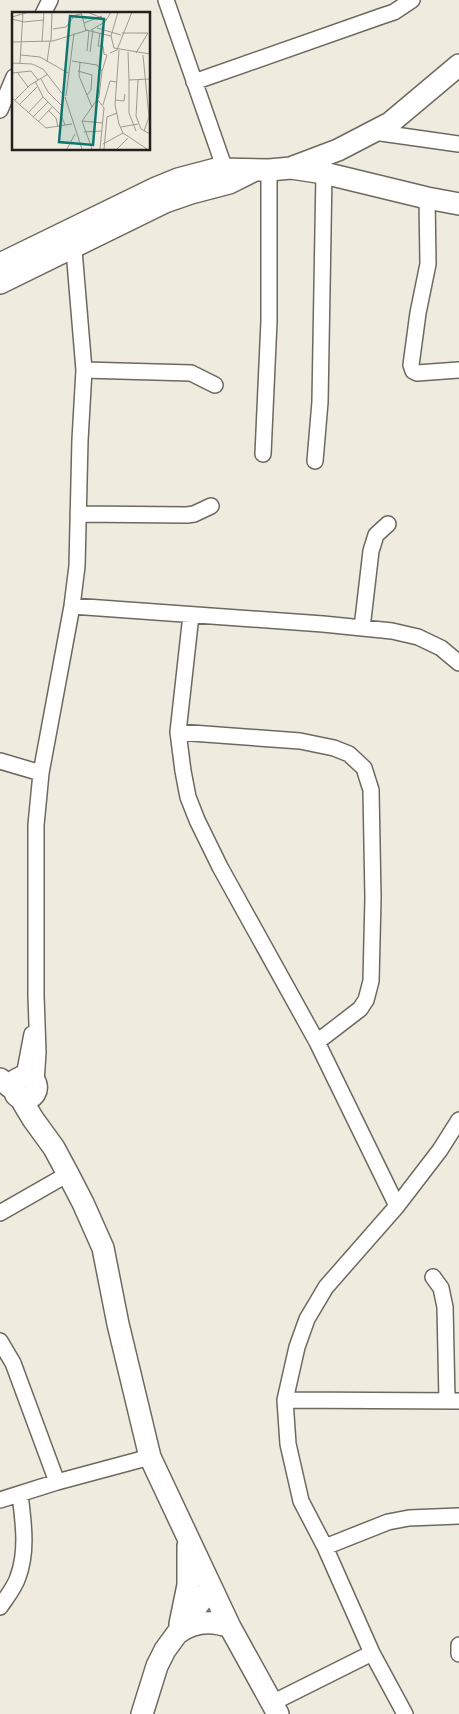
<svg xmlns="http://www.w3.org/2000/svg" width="459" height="1714" font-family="'DejaVu Sans',sans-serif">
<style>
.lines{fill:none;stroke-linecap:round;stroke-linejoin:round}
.street-casing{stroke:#6d695e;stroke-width:18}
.secondary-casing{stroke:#6d695e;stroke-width:24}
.street{stroke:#fff;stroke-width:15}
.secondary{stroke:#fff;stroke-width:21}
.inset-road{fill:none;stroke:#9e9a91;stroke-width:1}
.view{fill:#0f766e;fill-opacity:0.15;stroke:#0f766e;stroke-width:2.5}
.inset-edge{fill:none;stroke:#23211d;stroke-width:2.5}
</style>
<rect width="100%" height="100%" fill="#f0ebdf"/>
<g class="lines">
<g class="street-casing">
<path id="street" d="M 166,0 L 228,178
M 43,14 L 50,0
M 194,82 L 382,16 L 394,12 L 412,0
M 0,110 L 14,77
M 374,132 L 459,144
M 427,198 L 428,264 L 418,313 L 411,365 L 413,371 L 417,373 L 459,370
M 84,370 L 191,373 L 215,385
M 263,454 L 269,321 L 269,170
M 315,461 L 320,402 L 324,173
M 78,514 L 187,515 L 194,514 L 211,506
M 72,606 L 323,624 L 392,631 L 418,637 L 441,648 L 459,663
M 191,615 L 178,732 L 183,771 L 188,797 L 197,820 L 220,867 L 317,1042 L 397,1206
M 362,628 L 371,551 L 376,535 L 388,524
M 178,732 L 300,741 L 334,748 L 349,754 L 364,768 L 371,790 L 373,898 L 371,981 L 366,1000 L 360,1009 L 317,1042
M 0,761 L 41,773
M 24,1076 L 32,1034
M 36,1083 L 38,1052 L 36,996 L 36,825 L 41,773 L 72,606 L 77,566 L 80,440 L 84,370 L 73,238
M 0,1213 L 68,1174
M 433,1277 L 441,1288 L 445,1307 L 447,1400
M 0,1341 L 13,1363 L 57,1482
M 285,1400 L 459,1401
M 0,1500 L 57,1482 L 150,1457
M 325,1547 L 388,1522 L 409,1518 L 459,1516
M 0,1607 C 6,1598 15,1587 18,1577 C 28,1550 23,1521 20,1494
M 459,1654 L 459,1645
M 272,1703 L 372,1653
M 405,1714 L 372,1653 L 325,1547 L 301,1501 L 288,1444 L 285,1400 L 297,1347 L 307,1319 L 326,1287 L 397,1206 L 440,1150 L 459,1120"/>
</g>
<g class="secondary-casing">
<path id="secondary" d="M 293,167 L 338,150 L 390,123 L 459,65
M 0,264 L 156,188 L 178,179 L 216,169 L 269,170 L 291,168 L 324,173 L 427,198 L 459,204
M 0,283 L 165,202 L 191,193 L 229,183 L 253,171
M 0,1079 L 14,1090 L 16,1095 L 21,1099 C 34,1100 41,1089 33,1079 L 24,1076 L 16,1080 L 14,1090
M 21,1099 L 33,1119 L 54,1148 L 68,1174 L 83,1203 L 103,1248 L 118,1324 L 150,1457 L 230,1627 L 278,1714
M 180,1624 L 188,1585 L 188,1546
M 178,1633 C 194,1621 211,1620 230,1627
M 142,1714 L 157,1666 L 165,1650 L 211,1587"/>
</g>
<use href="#street" class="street"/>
<use href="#secondary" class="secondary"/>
</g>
<g transform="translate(12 12)">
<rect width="138" height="138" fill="#f0ebdf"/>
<path class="inset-road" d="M 69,0 L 74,19M 75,0 L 95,8M 106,0 L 99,24 L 102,36 L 138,42M 0,5 L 17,0M 0,7 L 12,10 L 31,8M 72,11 L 90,4M 85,16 L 109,23M 41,17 L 54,15 L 63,3 L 70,2M 74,18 L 99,24M 79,18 L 93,10 L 99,0M 88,21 L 86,34 L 91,34 L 92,42 L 95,43M 110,21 L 136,21 L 124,41M 39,29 L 40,0M 0,30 L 41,29 L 76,18M 30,30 L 32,0M 107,38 L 103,93 L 107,112 L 111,121 L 135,137M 75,39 L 77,18M 78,40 L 81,18M 116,40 L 117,68 L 138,67M 98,41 L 105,38 L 120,0M 9,43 L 28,45 L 56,61M 131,43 L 137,105 L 132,119M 60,49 L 85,53 L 90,59 L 87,85 L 70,109 L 80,137M 35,50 L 38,29M 68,50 L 67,64 L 80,95M 0,51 L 20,52 L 31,57 L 52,84M 8,51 L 11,0M 66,59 L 80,63 L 79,78 L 75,83M 90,59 L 95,43M 5,60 L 16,75M 0,61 L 19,59 L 26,68M 29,67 L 36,80 L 50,94M 117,68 L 117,101 L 124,119M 126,68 L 124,104 L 129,117 L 138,122M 23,69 L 31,85 L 49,103 L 53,113M 54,84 L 62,21M 53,85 L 70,137M 0,86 L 34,116 L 60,112M 3,88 L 18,73 L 36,62M 86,88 L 92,96 L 88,137M 103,88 L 112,89 L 113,82M 7,93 L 25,75M 91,93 L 98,69 L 105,70M 36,98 L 44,106 L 46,115M 16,101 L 31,85M 21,105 L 36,90M 70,109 L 91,111M 26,110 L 41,94M 109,115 L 126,112M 72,120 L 90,119M 91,132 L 111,121M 55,137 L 63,122M 92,137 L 95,105 L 105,101M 105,137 L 116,126"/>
<path class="view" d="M 58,4 L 92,7 L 81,133 L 47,130 Z"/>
<rect width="138" height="138" class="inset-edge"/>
</g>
</svg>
